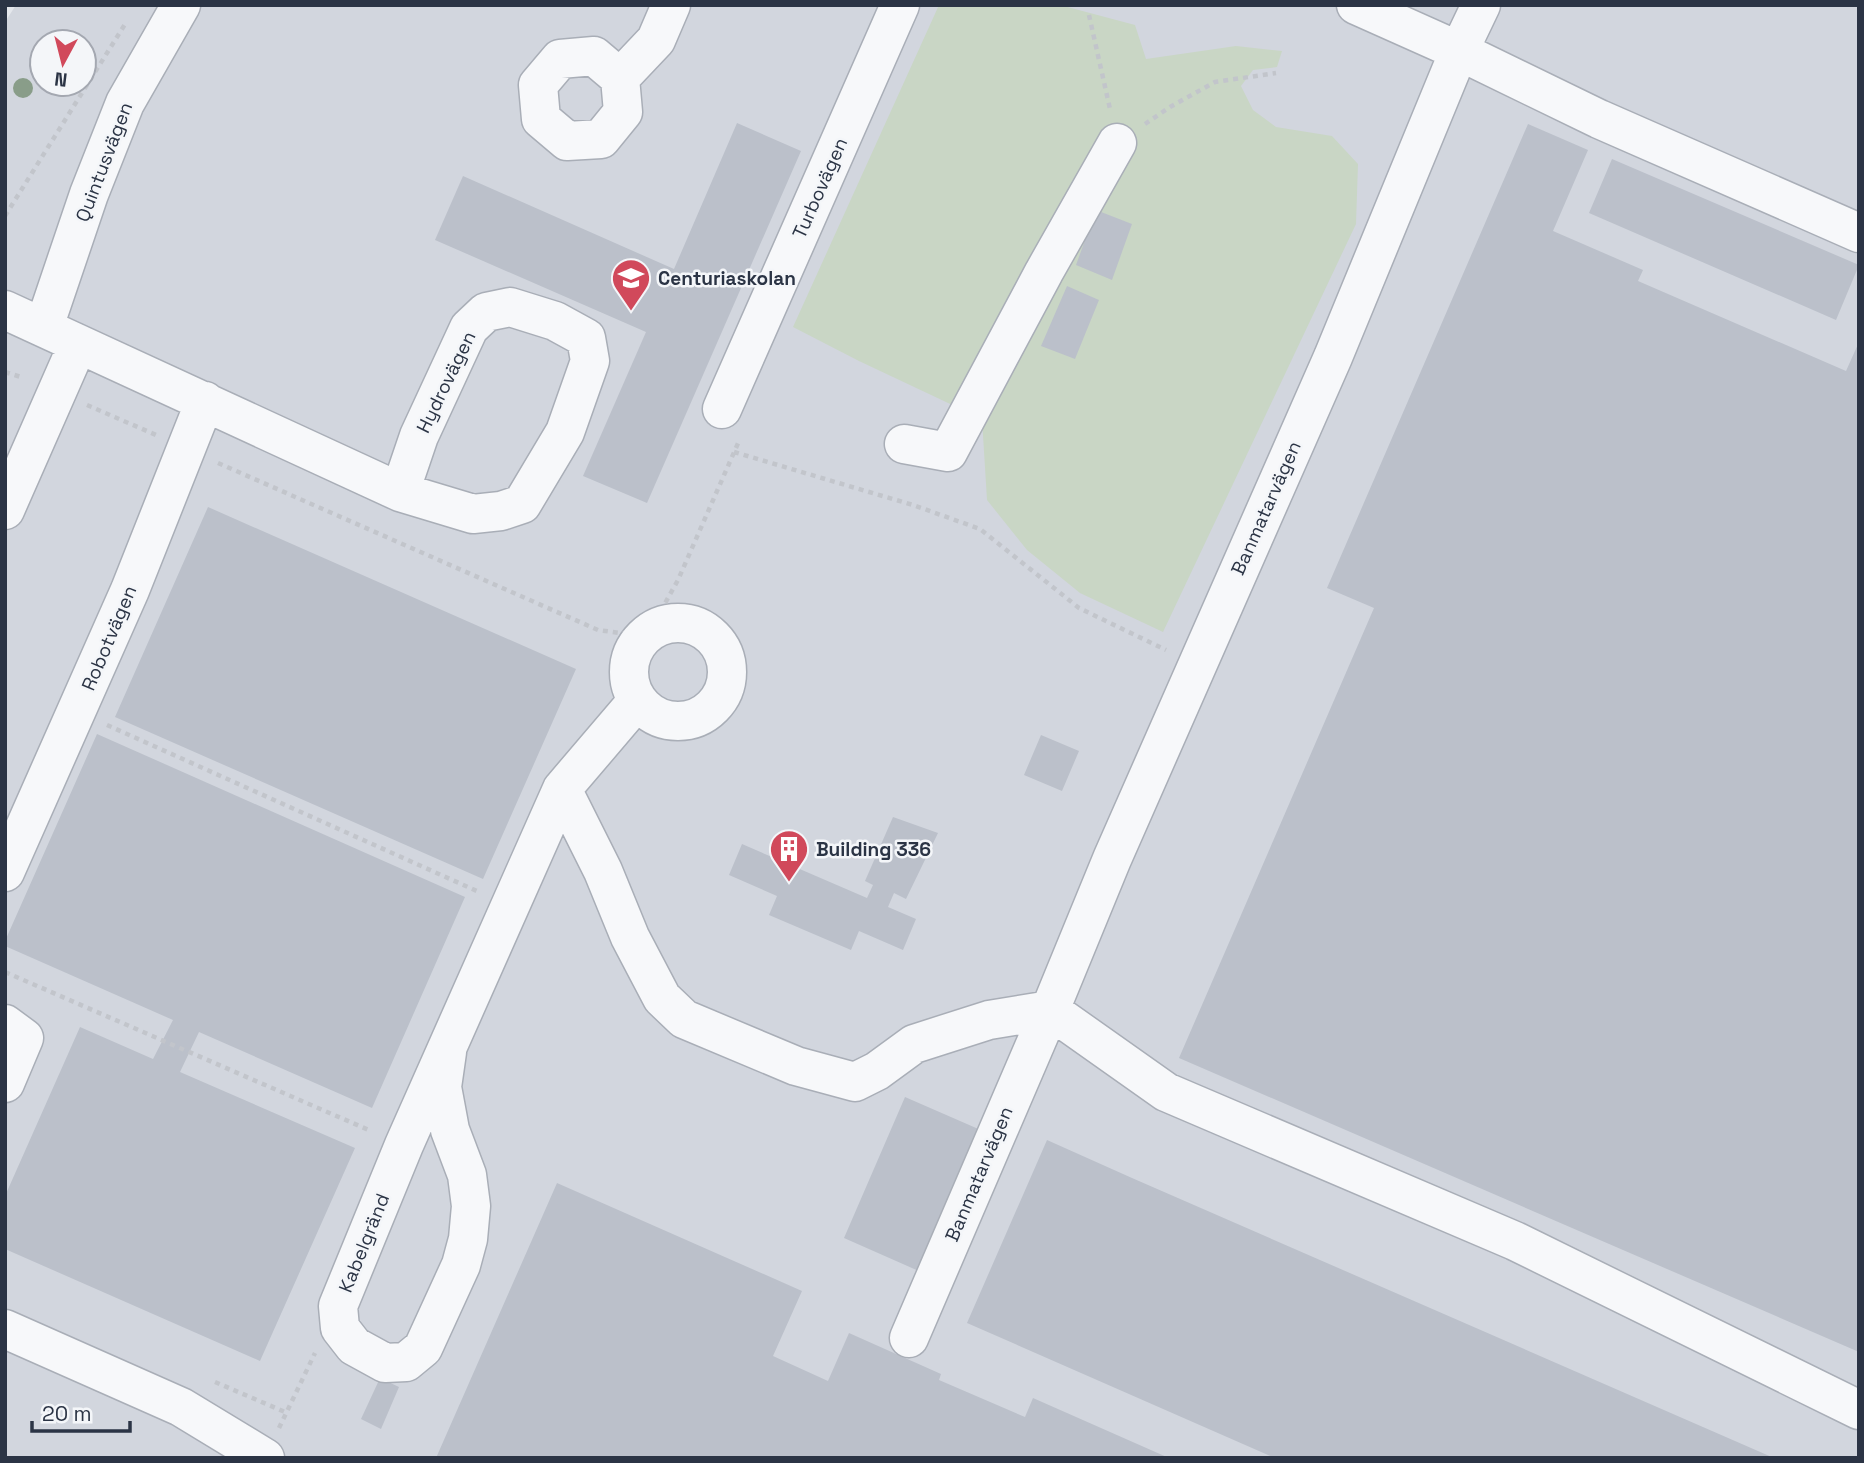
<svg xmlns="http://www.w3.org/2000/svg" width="1864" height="1463" font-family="'Space Grotesk',sans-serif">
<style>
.built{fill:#d2d6de;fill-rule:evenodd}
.green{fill:#c9d6c5}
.building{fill:#bbc0ca}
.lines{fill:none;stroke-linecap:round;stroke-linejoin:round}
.minor-casing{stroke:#a9aeb7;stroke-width:41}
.path{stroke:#c2c5cb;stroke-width:4.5;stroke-dasharray:5 5;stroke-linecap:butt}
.minor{stroke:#f7f8fa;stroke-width:38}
.tree{fill:#899d89}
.labels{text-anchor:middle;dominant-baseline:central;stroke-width:5;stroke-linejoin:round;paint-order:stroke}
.street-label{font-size:19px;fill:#2b3445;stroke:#f4f6f9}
.poi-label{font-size:19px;font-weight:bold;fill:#2b3445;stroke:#f4f6f9;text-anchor:start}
</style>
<rect width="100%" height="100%" fill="#e4e7ec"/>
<path class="built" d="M 16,5 L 1859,5 L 1859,1458 L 5,1458 L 5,22 ZM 42,42 L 84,42 L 84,84 L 42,84 Z"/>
<path class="green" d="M 939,5 L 1060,5 L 1135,25 L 1146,59 L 1236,46 L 1282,51 L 1277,67 L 1253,70 L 1241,86 L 1253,110 L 1276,127 L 1332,136 L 1358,164 L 1356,224 L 1163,632 L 1080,593 L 1027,550 L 987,500 L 982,419 L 859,361 L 793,327 Z"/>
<path class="building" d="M 737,123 L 801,151 L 647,503 L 583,476 L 646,332 L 435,240 L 463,176 L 674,269 Z
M 1528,124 L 1588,150 L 1553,231 L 1643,270 L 1638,281 L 1846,371 L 1859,342 L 1859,1352 L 1179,1058 L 1374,608 L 1327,588 Z
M 1612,159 L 1859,265 L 1836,320 L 1589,213 Z
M 1096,210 L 1132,224 L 1112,280 L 1076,265 Z
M 1067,286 L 1099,300 L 1075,359 L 1041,346 Z
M 208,507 L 576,669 L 483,879 L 115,717 Z
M 97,734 L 465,897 L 372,1108 L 199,1032 L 180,1072 L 355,1148 L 260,1361 L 5,1249 L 5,1196 L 80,1027 L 153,1059 L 173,1020 L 5,946 L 5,941 Z
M 1041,735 L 1079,751 L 1062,791 L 1024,775 Z
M 893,817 L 938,833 L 906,899 L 894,893 L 888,907 L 916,919 L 903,950 L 859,931 L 851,950 L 769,915 L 777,896 L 729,875 L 742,844 L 867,898 L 873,885 L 865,881 Z
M 905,1097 L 983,1131 L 921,1272 L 844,1238 Z
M 1047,1140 L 1132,1178 L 1774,1458 L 1275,1458 L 967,1323 Z
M 557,1183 L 802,1291 L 773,1356 L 828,1381 L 849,1333 L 941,1374 L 939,1380 L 1025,1417 L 1033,1398 L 1169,1458 L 436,1458 Z
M 380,1378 L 399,1387 L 381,1429 L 361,1419 Z"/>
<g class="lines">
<g class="minor-casing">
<path id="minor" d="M 1356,5 L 1459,51 L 1599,119 L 1859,233
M 594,56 L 620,78 L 623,112 L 601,139 L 567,141 L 541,119 L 538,85 L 560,59 Z
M 620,78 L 656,40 L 671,5
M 5,310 L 400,492 L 473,514 L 501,511 L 522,504 L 565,432 L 590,361 L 586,338 L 555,321 L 510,307 L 486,312 L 469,328 L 419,436 L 400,492
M 44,327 L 89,194 L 125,103 L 181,5
M 722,409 L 900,5
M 904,444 L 948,452 L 1044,272 L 1117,143
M 5,510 L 78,344
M629 672a49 49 0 1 1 98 0a49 49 0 1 1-98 0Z
M 562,789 L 603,871 L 630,937 L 662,998 L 684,1019 L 796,1066 L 855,1082 L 877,1071 L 914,1044 L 989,1020 L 1050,1010 L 1112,859 L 1333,357 L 1459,51 L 1481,5
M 5,872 L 130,590 L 205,401
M 5,1024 L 24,1038 L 5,1083
M 447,1052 L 442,1087 L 450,1130 L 467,1175 L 471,1206 L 468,1239 L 461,1265 L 423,1348 L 406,1362 L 385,1363 L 354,1346 L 340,1328 L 338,1306 L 404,1145 L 562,789 L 637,701
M 5,1329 L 181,1407 L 265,1458
M 909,1338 L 1050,1010 L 1166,1092 L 1515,1241 L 1859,1410"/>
</g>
<path class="path" d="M 1089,15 L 1110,109
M 1145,124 L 1170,107 L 1215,82 L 1276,73
M 5,216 L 127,21
M 5,372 L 24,378
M 87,405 L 156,435
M 734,452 L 913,505 L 980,529 L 1079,608 L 1166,650
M 218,463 L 598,630 L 620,633 L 649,632 L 678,580 L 739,441
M 107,725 L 479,892
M 5,972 L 371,1131
M 215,1382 L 285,1412
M 279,1428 L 315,1353"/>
<use href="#minor" class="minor"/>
</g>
<circle class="tree" cx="23" cy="88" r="10"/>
<defs>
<g id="school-pin" transform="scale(2.0125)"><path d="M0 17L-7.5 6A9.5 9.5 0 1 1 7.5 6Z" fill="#d1495b" stroke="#f4f6f9"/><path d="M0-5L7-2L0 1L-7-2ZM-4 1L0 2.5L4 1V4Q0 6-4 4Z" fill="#fff"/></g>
<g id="building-pin" transform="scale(2.0125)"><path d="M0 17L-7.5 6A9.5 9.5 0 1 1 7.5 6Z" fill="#d1495b" stroke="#f4f6f9"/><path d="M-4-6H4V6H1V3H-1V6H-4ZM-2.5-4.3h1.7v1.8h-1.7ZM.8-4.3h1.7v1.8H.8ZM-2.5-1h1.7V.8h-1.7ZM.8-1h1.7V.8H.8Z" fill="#fff"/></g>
</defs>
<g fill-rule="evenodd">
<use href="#school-pin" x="631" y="278"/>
<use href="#building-pin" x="789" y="849"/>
</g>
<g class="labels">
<g class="street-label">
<text transform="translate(104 162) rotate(-69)">Quintusvägen</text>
<text transform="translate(820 188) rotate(-66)">Turbovägen</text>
<text transform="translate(446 382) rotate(-64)">Hydrovägen</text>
<text transform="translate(1266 508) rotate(-66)">Banmatarvägen</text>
<text transform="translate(109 638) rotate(-67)">Robotvägen</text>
<text transform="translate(979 1174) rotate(-67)">Banmatarvägen</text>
<text transform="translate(364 1243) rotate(-68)">Kabelgränd</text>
</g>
<g class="poi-label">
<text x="658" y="278">Centuriaskolan</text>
<text x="816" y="849">Building 336</text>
</g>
</g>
<rect width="1864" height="1463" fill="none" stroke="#2b3445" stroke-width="14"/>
<g transform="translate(63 63) rotate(187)"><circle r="33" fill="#f4f6f9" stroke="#a4a8b1" stroke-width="2"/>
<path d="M0-5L12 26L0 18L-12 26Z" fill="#d1495b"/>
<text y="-10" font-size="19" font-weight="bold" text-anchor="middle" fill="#2b3445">N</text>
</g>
<path d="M32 1421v10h98v-10" fill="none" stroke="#2b3445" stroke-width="3.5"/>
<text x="42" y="1421" font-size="21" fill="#2b3445" stroke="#f4f6f9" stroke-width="5" paint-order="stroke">20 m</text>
</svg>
